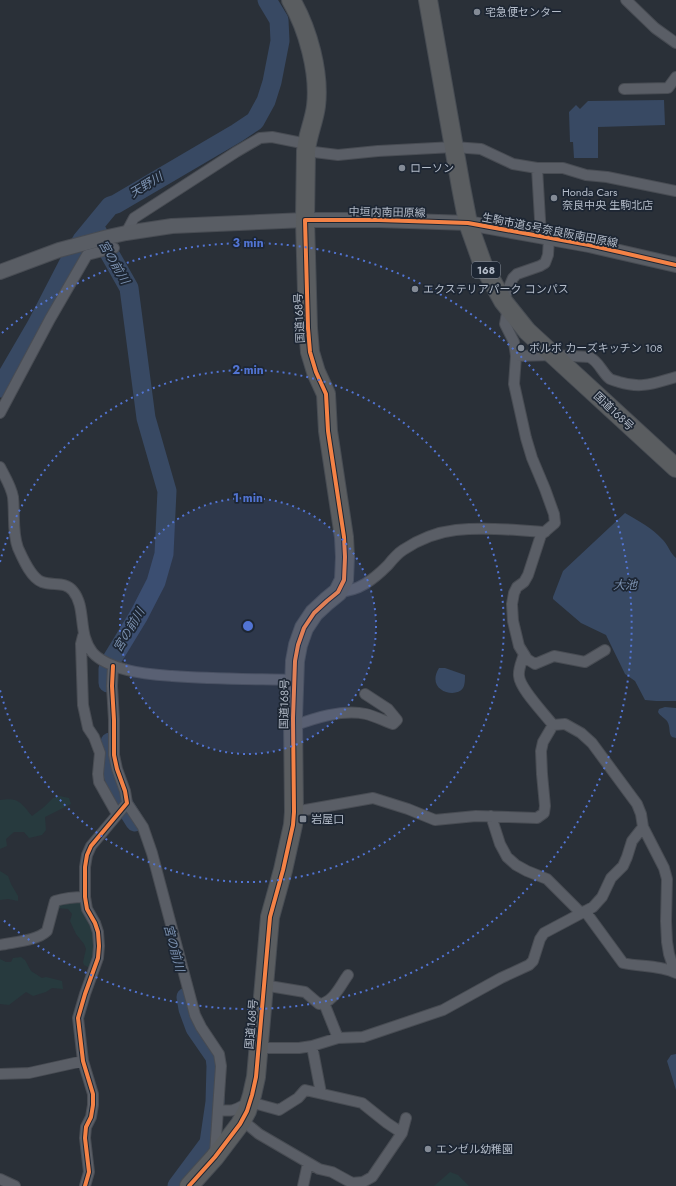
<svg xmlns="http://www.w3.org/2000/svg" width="676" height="1186" font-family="Jost,'Noto Sans JP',sans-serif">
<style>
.green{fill:#273a3e}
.water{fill:#384963}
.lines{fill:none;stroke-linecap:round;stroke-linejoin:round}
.river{stroke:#384963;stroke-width:19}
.street-casing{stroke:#484c53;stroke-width:12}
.secondary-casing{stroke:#484c53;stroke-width:16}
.highway-casing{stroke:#474c53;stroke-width:20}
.street{stroke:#5a5e66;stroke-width:10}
.secondary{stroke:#595d64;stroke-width:14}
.highway{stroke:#5a5d60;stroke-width:18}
.cycleway-casing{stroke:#1d2633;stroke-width:6}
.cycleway{stroke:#f48246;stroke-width:4}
.ring{fill:none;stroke:#5274d3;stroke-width:2;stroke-dasharray:2 4}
.poi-dot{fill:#848b96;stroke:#1d2633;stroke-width:1.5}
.labels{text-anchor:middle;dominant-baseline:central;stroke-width:3.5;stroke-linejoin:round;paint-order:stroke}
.shield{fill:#1d2633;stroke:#878f9c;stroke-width:1}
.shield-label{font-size:10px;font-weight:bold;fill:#b4bcc9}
.poi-label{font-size:11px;fill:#b4bcc9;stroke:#1d2633;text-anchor:start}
.street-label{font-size:11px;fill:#b4bcc9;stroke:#1d2633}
.water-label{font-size:12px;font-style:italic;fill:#7c92b1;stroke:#1d2633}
.centre{fill:#5274d3;stroke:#1d2633;stroke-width:2}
.ring-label{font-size:12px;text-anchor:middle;font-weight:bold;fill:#5274d3;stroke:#1d2633;stroke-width:3.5;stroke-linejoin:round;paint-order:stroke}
</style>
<rect width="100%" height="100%" fill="#2a3038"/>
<path class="green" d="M 60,796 L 69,798 L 71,804 L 45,817 L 46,830 L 42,835 L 29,838 L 24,832 L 14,832 L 6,839 L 7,846 L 0,849 L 0,800 C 19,797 21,803 32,816 L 44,807 L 53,798 Z
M 0,871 L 8,876 L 11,884 L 18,896 L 18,901 L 8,899 L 0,900 Z
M 78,900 L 83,904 L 98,944 L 91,969 L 84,965 L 83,962 L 86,949 L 84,944 L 76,934 L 70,921 L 72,914 L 68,909 L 57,908 L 59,903 Z
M 21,957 L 25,960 L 31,971 L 42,978 L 46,977 L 62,981 L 63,989 L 52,988 L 46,992 L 33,996 L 26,992 L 9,1005 L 0,1004 L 0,959 L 6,962 L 11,962 L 13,958 Z
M 450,1172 L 458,1175 L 469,1186 L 434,1186 Z"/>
<path class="water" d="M 664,100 L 665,125 L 598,127 L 598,158 L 574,158 L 573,142 L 570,142 L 569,112 L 576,105 L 580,109 L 588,101 Z
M 625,513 C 639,521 652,528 663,540 C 668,545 670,553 676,558 L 676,701 L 656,701 L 645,700 L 635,681 L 625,674 L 606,635 L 581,623 L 553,599 L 553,597 L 563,571 Z
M 439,668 L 445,668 L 465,675 C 465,679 465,685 463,688 C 456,699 425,691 439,668 Z
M 665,707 L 676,708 L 676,738 L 672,737 C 668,733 671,727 667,721 C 665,718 660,716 658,712 L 659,709 Z
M 676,1054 L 676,1090 L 667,1061 L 671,1055 Z"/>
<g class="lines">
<path class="river" d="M 94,226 L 129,288 L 146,418 L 167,491 L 164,554 L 156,582 L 139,615 L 111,661 L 108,669 L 108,683
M 0,388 L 36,326 L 68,264 L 82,240 L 110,206 L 116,204 L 237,133 L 255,121 L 266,101 L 272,82 L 280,41 L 279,20 L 267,0
M 110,742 L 110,758 L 112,772 L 123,803 L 135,822
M 177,1186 L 209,1143 L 215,1102 L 216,1066 L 215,1057 L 195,1028 L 188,1009 L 186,997"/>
<g class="street-casing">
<path id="street" d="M 626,0 L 655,28 L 676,43
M 624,89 L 668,88 L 676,77
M 306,151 L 338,155 L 378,151 L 454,147 L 481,149 L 513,164 L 537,168 L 563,168 L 586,175 L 607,177 L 676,191
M 537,168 L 541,236
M 126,233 L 134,218 L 236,152 L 260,138 L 272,137 L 307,144
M 503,301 L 513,278 L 517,274 L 540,266 L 545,263 L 548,255 L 549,238
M 508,307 L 505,324 L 514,342 L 516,356 L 514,384 L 526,438 L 532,458 L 545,489 L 554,514 L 555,523 L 541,535 L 528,575 L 524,582 L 517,587 L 514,593 L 512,604 L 513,621 L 519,646 L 527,659 L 535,664 L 554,656 L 585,662 L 605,650
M 516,356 L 553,355 L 589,357 C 599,361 602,373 610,379 C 612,380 616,381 619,382 C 642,389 654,383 676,377
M 0,413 L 50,319 L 87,255 L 114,248
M 0,467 C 5,477 11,486 13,497 C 15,515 12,532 18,548 C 23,559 31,578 42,582 C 53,586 65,581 73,591 C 87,608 77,634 93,653 C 101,662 116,667 127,670 C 142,674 158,675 172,676 C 212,679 253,679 293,680
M 338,592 C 359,591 373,580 388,565 C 392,560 397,554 403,550 C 418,540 438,532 456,530 C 485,527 516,530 545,532
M 83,636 L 81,644 L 83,705 L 88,728 L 94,737 L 100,753 L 98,774 L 99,782 L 117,814
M 524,654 C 522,661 518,669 519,676 C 520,689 544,713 553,725 L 565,724 L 581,733 L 592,743 L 637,804 L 641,814 L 643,827 L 664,868 L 667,879 L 666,921 L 667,942 L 669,954 L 673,966 L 676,970
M 293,726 C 315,718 342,709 366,714 C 375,716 384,721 393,724 L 397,720 L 388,709 L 365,694
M 127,803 L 143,827 L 152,853 L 195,1015 L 201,1027 L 219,1054 L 221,1066 L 215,1153
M 294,812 L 373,798 L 408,809 L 435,820 L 476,816 L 537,818 L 544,813 L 545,806 L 542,774 L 541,751 L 543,742 L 553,725
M 491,816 L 500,844 L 507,857 L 516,865 L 527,871 L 547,879 L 581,913
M 585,911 L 623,963 C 640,967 660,965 676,973
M 0,945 C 13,942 37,941 47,931 L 55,901 C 65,898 75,897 85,897
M 263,985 L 305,992 L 319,1004 C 333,1003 340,986 348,975
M 324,1003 L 338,1038
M 312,1046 L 321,1093
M 258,1048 L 299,1048 L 312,1046 L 338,1038 L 363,1037 L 443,1010 L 501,978 L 529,965 L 533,961 L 540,939 L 544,933 L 593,907 L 602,897 L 611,878 L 623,866 L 627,857 L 632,841 L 643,827
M 0,1074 L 29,1073 L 83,1061
M 219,1110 C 235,1112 236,1109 250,1102 L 279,1110 L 298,1098 L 305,1090 L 362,1103 L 387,1123 L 402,1133
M 242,1120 L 259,1134 L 319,1169 L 332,1172 L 352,1183 L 363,1182 L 372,1177 L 402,1133 L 406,1118
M 0,1179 L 15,1186
M 85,1186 L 89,1172 L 85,1138 L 86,1127 L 91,1117 L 93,1105 L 93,1094 L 83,1061 L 78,1018 L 85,994 L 98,958 L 99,946 L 98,932 L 95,923 L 87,909 L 85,897 L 85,867 L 87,855 L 91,846 L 127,803 L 125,791 L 117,769 L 114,755 L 114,720 L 112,686 L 113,666
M 303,1186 L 308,1163"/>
</g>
<g class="secondary-casing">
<path id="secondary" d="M 0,272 L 59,250 L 108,237 L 126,233 L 172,226 L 305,220 L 379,220 L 468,223 L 589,245 L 676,265"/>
</g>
<g class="highway-casing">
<path id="highway" d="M 428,0 L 461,187 L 468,223 L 483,265 L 503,301 L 527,331 L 676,468
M 189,1186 L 215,1157 L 240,1124 L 247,1111 L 252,1095 L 256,1077 L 270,917 L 283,870 L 293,825 L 294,812 L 293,718 L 295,661 L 298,645 L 304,628 L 314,613 L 327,601 L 338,592 L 344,580 L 345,557 L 344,537 L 328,431 L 326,394 L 316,372 L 310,352 L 308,328 L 305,220 L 306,151 C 307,136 314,122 316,106 C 320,73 308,29 291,0"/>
</g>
<use href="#street" class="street"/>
<use href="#secondary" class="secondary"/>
<use href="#highway" class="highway"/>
<g class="cycleway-casing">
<path id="cycleway" d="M 85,1186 L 89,1172 L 85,1138 L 86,1127 L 91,1117 L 93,1105 L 93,1094 L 83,1061 L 78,1018 L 85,994 L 98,958 L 99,946 L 98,932 L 95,923 L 87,909 L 85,897 L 85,867 L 87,855 L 91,846 L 127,803 L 125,791 L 117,769 L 114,755 L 114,720 L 112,686 L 113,666
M 189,1186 L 215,1157 L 240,1124 L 247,1111 L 252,1095 L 256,1077 L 270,917 L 283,870 L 293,825 L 294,812 L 293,718 L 295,661 L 298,645 L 304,628 L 314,613 L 327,601 L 338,592 L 344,580 L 345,557 L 344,537 L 328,431 L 326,394 L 316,372 L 310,352 L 308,328 L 305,220 L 379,220 L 468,223 L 589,245 L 676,265"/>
</g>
<use href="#cycleway" class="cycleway"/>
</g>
<circle cx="248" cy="626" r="128" fill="#5274d3" fill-opacity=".12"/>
<g class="ring">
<circle cx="248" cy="626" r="128"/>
<path d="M0 562A256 256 0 1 1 0 690"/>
<path d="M2 333A383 383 0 1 1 2 919"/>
</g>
<g class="poi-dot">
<circle cx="477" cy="12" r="4"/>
<circle cx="402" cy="168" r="4"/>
<circle cx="554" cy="198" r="4"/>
<circle cx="415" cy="289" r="4"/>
<circle cx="521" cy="348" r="4"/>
<rect x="299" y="815" width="8" height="8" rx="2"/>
<circle cx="428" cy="1149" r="4"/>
</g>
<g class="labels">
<rect class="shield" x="472" y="262" width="28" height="16" rx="3"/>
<g class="shield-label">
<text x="486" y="270">168</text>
</g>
<g class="poi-label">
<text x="485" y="12">宅急便センター</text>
<text x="410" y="168">ローソン</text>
<text x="562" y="192">Honda Cars<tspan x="562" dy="13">奈良中央 生駒北店</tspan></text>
<text x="423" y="289">エクステリアパーク コンパス</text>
<text x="529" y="348">ボルボ カーズキッチン 108</text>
<text x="311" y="819">岩屋口</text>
<text x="436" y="1149">エンゼル幼稚園</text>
</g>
<g class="street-label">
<text transform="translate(387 212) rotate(1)">中垣内南田原線</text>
<text transform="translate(550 230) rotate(11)">生駒市道5号奈良阪南田原線</text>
<text transform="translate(299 318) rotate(-93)">国道168号</text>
<text transform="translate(614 411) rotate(43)">国道168号</text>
<text transform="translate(284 704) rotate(-89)">国道168号</text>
<text transform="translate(251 1024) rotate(-85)">国道168号</text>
</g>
<g class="water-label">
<text transform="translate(146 185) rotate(-31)">天野川</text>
<text transform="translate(114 262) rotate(60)">宮の前川</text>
<text x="625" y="585">大池</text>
<text transform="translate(129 630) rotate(-59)">宮の前川</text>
<text transform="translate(174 948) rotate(75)">宮の前川</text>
</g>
</g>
<circle cx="248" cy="626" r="6" class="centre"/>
<g class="ring-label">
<text x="248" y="247">3 min</text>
<text x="248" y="374">2 min</text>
<text x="248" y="502">1 min</text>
</g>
</svg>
